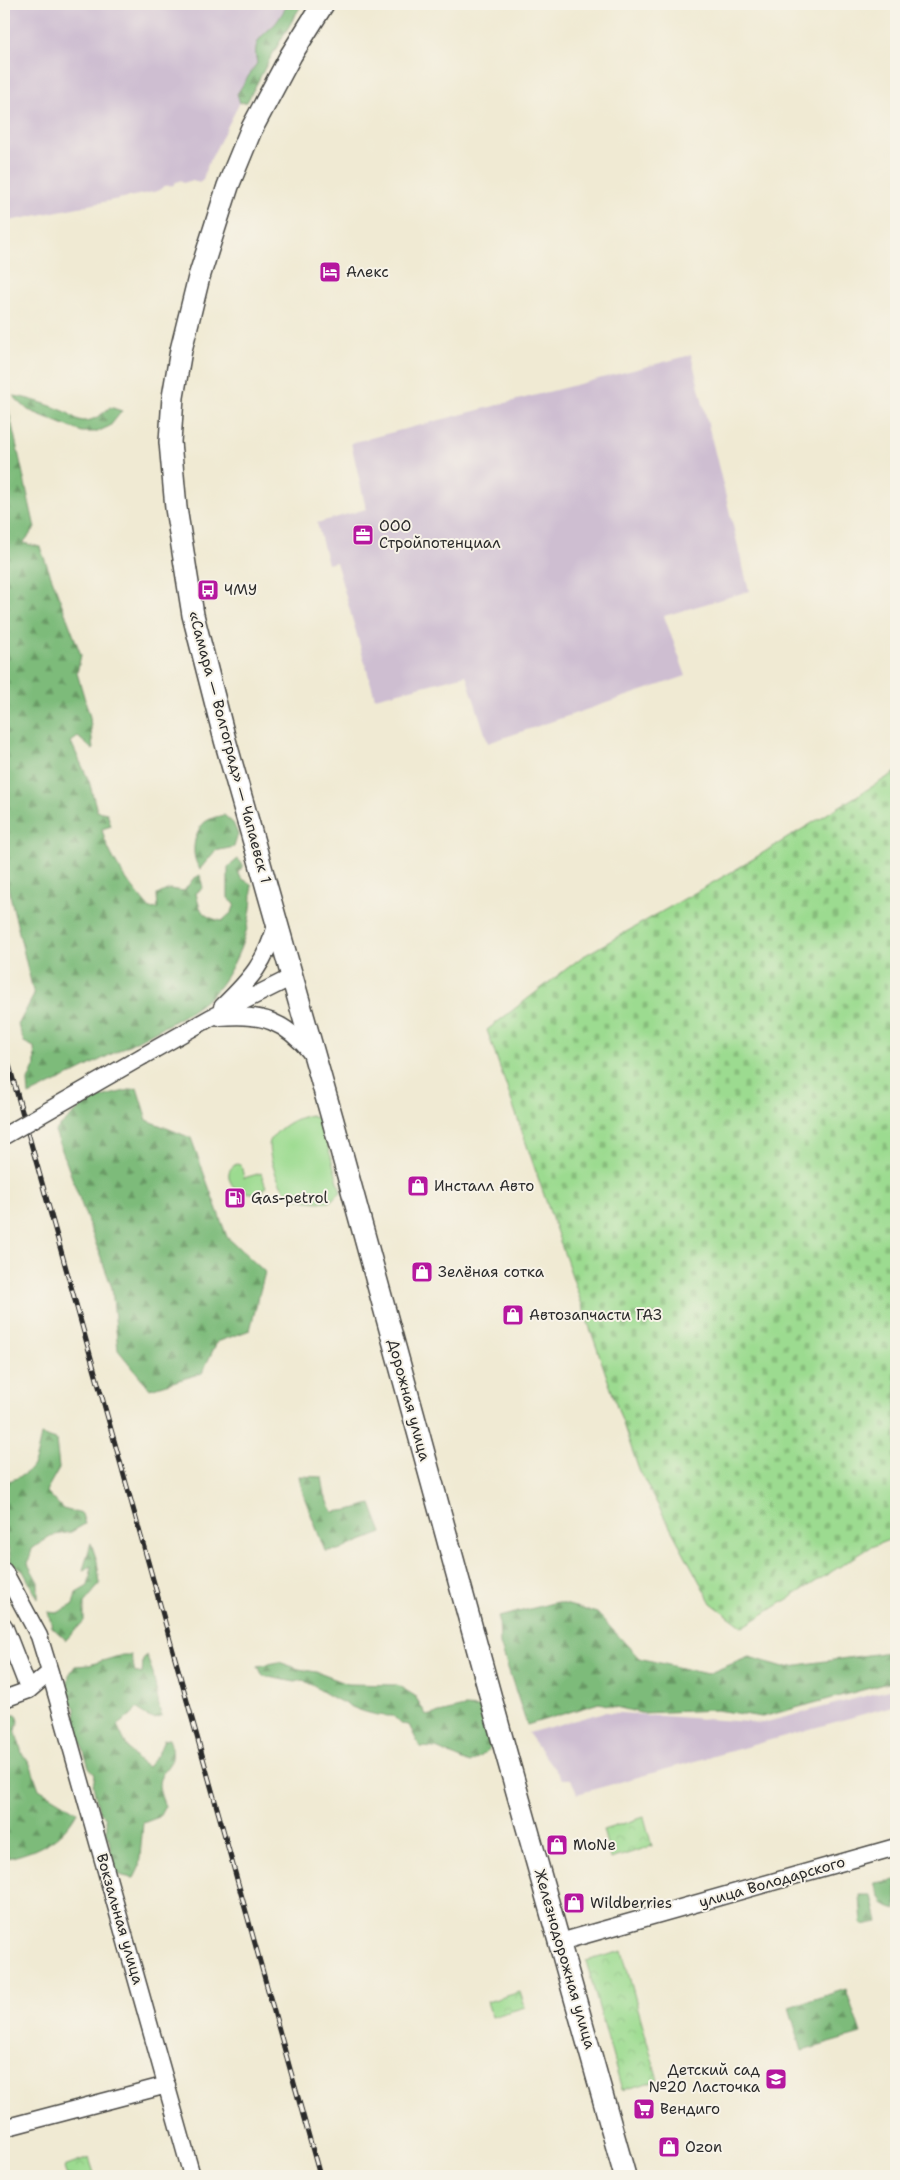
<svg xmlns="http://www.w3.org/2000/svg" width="900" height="2180" font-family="'Shantell Sans',sans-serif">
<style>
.industrial{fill:#cebed1}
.grass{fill:#9cdb90;stroke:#64835e}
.forest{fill:url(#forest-firs);stroke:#547352}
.cemetery{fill:url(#cemetery-stones);stroke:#64835e}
.park{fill:url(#park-crowns);stroke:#64835e}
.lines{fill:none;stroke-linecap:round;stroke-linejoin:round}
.minor-casing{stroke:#494844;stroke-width:19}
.major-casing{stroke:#494844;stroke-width:24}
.minor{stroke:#fff;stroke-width:16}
.major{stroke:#fff;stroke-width:21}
.rail-casing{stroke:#2b2b2b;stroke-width:5}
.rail{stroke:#f7f3e8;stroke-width:3;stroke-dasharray:9;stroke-linecap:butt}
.minor-bridge-casing{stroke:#494844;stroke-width:19;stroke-linecap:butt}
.minor-bridge{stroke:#fff;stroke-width:16}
.labels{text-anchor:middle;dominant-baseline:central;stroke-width:4;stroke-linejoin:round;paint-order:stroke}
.poi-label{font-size:15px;fill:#2b2b2b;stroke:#f7f3e8;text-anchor:start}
.street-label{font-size:15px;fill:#2b2b2b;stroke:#f7f3e8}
</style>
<defs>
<pattern id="forest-firs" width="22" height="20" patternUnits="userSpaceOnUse" patternTransform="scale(1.25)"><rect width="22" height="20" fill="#7dbb7a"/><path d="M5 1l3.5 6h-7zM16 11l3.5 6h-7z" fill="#679864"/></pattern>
<pattern id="cemetery-stones" width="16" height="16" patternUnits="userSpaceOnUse" patternTransform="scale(1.25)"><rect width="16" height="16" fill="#9cdb90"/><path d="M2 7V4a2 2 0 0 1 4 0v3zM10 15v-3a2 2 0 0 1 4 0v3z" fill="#87bc7c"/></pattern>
<pattern id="park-crowns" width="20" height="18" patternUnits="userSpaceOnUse" patternTransform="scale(1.25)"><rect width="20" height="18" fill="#9cdb90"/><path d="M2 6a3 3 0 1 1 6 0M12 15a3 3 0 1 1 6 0" fill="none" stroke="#87bc7c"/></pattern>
</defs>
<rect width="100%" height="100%" fill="#f7f3e8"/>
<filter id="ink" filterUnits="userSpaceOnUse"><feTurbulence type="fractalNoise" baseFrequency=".02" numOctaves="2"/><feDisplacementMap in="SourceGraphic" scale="10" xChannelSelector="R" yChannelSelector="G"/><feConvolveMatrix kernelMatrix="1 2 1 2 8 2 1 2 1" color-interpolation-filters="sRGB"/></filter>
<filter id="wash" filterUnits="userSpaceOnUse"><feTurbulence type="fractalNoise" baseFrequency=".0096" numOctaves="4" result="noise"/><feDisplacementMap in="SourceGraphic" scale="20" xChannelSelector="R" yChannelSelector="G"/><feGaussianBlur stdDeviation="1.12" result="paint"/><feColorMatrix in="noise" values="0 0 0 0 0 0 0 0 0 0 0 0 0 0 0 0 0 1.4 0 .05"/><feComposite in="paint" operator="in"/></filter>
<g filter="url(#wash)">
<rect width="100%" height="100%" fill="#f0ead3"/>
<path class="industrial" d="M 4,4 L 297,4 L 254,75 L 206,168 L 203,180 L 199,183 L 193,180 L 183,183 L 181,180 L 174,183 L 174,185 L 164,186 L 158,191 L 4,222 Z
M 691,355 L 749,591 L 664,616 L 686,676 L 488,743 L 466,675 L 375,698 L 336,562 L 328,564 L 317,523 L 366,509 L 351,443 Z
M 896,1688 L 896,1705 L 577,1794 L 571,1779 L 562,1779 L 528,1733 L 605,1712 L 763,1723 Z"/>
<path class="grass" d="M 311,1115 L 320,1119 L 341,1192 L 329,1202 C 319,1202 308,1202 299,1199 C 293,1197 284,1190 281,1185 C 276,1178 266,1148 270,1141 C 278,1127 296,1117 311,1115 Z
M 236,1164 L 241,1165 L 244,1178 L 261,1173 L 266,1187 L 260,1194 C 246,1192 232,1193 229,1177 C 228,1170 231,1168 236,1164 Z"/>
<path class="forest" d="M 288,4 L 302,4 L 268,62 L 247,102 L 240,103 L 237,94 L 257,63 C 252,41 261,37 275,24 C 280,18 284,10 288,4 Z
M 4,389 L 35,528 L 23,543 L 40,547 L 81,655 L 77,673 L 90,717 L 93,750 L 78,737 L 71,742 L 89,781 L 97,811 L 107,813 L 111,826 L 102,829 C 107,856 132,888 150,909 L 158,908 L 157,895 L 169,889 L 184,891 L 193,879 L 200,875 L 203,888 L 196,893 C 200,911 202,917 222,921 L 232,912 L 235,904 L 228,898 L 228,867 L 238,859 L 244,866 L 238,872 L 241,878 L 251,884 C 257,917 233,980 206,1000 C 188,1015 165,1026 144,1037 C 106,1057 68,1077 29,1095 L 28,1081 L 35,1065 L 34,1047 L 24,1042 L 18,1025 L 34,995 L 4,870 Z
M 13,396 C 23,396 56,407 66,412 C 70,414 74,418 79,420 C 90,424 103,414 110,407 L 122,411 L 110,426 L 97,432 L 82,432 L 28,410 Z
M 224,815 L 233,823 L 238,834 L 234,847 L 215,851 L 200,869 C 190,857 193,832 205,822 C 210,818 219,816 224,815 Z
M 137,1088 L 147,1120 L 191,1138 L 227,1237 L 265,1272 L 250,1330 L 217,1342 L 202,1373 L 150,1389 L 118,1350 L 112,1288 L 55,1131 L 89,1100 Z
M 41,1435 L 56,1440 L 59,1468 L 46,1491 L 63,1509 L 82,1514 L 85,1524 L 71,1532 L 50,1536 L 32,1549 L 28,1564 L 38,1582 L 38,1599 L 23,1571 L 11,1562 L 9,1550 L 4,1541 L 4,1473 L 9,1481 C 38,1471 35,1461 41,1435 Z
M 299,1476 L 322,1477 L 325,1495 L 333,1512 L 349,1510 L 371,1504 L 382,1533 L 338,1550 L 325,1551 L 303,1494 Z
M 91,1543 L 97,1561 L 100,1584 L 84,1603 L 84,1621 L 66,1640 L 52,1627 L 48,1612 L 57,1613 L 73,1605 L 76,1593 L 88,1586 L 92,1566 L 83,1570 Z
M 557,1602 L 597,1613 L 639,1658 L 707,1674 L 749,1657 L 784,1667 L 896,1651 L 896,1681 L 762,1717 L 716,1710 L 641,1713 L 599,1703 L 527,1725 L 500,1644 L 499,1617 Z
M 122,1655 L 131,1655 L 135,1672 L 142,1674 L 143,1660 L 146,1655 L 153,1673 L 161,1717 L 154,1719 L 146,1716 L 137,1708 L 132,1715 L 117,1725 C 125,1742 130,1757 147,1767 L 158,1754 L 164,1740 L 169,1739 C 178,1763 168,1761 160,1779 C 157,1787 162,1799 165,1806 L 159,1817 L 143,1823 L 139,1868 L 134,1878 C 96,1874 118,1854 106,1831 L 107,1825 L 105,1816 L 99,1812 L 93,1785 L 95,1775 L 89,1767 L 77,1731 L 75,1708 L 70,1701 L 67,1689 L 69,1675 L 75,1666 L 89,1665 Z
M 279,1662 L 299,1669 L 316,1672 L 348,1684 L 397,1685 L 415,1696 L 427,1716 L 464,1707 L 481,1708 C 495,1734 501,1747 470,1763 L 436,1748 L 420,1747 L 409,1725 L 401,1724 L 393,1716 C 360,1717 331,1696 303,1680 L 295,1682 L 263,1676 L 258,1666 Z
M 4,1715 L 17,1715 L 19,1721 L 15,1730 L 22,1753 L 30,1764 L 39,1789 L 77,1812 C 62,1841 35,1852 4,1859 L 4,1749 L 7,1745 L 4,1731 Z
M 896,1880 L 896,1910 L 884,1905 L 874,1883 Z
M 860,1896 L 872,1896 L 878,1922 L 862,1925 Z
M 846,1989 L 861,2034 L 802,2051 L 789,2007 Z"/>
<path class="cemetery" d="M 896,772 L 896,1537 L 871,1547 L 743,1627 L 711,1603 L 639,1470 L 487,1030 L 582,957 L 735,870 Z"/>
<path class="park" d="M 644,1817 L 652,1846 L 611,1859 L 603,1830 Z
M 622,1951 L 658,2080 L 622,2090 L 586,1961 Z
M 520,1992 L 525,2007 L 492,2017 L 487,2002 Z
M 89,2158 L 95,2176 L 67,2176 L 64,2167 Z"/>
</g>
<g filter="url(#ink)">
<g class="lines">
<g class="minor-casing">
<path id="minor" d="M 222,1007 C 251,979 266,962 277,922
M 220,1017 C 262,1013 285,1021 312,1054
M 143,1056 L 210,1018 L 292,977
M 4,1571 L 39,1636 L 50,1672 L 192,2176
M 4,1626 L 29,1690
M 4,1699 L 29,1690 L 50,1672
M 560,1942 L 896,1847
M 4,2128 L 167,2085"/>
</g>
<g class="major-casing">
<path id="major" d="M 323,4 L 291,55 L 251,130 L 228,186 L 199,277 L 181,350 L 173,397 L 170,442 L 176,508 L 193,615 L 225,740 L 333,1121 L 503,1742 L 625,2176"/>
</g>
<use href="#minor" class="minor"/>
<use href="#major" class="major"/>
<g class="rail-casing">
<path id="rail" d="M 4,1047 L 320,2176"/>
</g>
<use href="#rail" class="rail"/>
<g class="minor-bridge-casing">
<path id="minor-bridge" d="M 4,1136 L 143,1056"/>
</g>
<use href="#minor-bridge" class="minor-bridge"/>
</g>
</g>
<defs>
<g id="hotel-square" transform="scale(1.125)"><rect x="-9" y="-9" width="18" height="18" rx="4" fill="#b5179e" stroke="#f7f3e8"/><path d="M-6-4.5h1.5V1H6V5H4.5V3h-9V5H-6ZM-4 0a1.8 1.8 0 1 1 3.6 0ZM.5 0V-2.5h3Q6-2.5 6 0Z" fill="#fff"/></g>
<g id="office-square" transform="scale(1.125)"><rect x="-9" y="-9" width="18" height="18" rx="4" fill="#b5179e" stroke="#f7f3e8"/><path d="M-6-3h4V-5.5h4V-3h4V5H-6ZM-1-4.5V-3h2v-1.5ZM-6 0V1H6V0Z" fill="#fff"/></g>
<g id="bus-square" transform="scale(1.125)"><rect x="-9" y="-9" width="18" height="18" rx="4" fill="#b5179e" stroke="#f7f3e8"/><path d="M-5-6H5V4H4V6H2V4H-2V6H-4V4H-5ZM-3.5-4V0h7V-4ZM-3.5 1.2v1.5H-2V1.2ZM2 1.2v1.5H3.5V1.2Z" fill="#fff"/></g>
<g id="shop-square" transform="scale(1.125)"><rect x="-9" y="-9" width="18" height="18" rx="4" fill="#b5179e" stroke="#f7f3e8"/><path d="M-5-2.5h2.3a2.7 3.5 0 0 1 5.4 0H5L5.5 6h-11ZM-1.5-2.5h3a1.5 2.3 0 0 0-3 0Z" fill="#fff"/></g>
<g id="fuel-square" transform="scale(1.125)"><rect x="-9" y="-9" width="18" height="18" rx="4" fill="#b5179e" stroke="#f7f3e8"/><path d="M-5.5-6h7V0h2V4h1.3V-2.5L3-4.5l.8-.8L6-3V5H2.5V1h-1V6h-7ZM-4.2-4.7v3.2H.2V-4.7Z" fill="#fff"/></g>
<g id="school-square" transform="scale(1.125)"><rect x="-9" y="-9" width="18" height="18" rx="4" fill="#b5179e" stroke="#f7f3e8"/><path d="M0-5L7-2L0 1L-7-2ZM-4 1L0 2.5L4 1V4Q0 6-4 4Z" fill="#fff"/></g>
<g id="supermarket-square" transform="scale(1.125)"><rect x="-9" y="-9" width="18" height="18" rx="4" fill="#b5179e" stroke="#f7f3e8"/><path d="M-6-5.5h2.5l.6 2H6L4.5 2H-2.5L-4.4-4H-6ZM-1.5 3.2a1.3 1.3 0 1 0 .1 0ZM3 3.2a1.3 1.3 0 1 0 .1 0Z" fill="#fff"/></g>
</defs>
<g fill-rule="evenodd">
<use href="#hotel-square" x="330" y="272"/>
<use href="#office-square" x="363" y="535"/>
<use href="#bus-square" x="208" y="590"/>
<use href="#shop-square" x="418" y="1186"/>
<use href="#fuel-square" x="235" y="1198"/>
<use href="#shop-square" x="422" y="1272"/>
<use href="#shop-square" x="513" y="1315"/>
<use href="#shop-square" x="557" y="1845"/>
<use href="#shop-square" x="574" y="1903"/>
<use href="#school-square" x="776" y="2079"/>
<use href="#supermarket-square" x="644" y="2109"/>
<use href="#shop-square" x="669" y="2147"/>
</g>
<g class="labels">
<g class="poi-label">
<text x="346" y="272">Алекс</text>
<text x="379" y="526">ООО<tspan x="379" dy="17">Стройпотенциал</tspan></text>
<text x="224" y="590">ЧМУ</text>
<text x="434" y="1186">Инсталл Авто</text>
<text x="251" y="1198">Gas-petrol</text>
<text x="438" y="1272">Зелёная сотка</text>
<text x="529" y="1315">Автозапчасти ГАЗ</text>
<text x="573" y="1845">MoNe</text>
<text x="590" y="1903">Wildberries</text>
<text x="760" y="2070" text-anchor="end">Детский сад<tspan x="760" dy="17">№20 Ласточка</tspan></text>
<text x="660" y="2109">Вендиго</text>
<text x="685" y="2147">Ozon</text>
</g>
<g class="street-label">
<text transform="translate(230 747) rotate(75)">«Самара — Волгоград» — Чапаевск 1</text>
<text transform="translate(409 1400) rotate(75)">Дорожная улица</text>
<text transform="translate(772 1882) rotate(-16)">улица Володарского</text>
<text transform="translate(120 1919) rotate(74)">Вокзальная улица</text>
<text transform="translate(565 1959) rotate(74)">Железнодорожная улица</text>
</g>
</g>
<rect width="900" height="2180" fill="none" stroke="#f7f3e8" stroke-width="20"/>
</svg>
